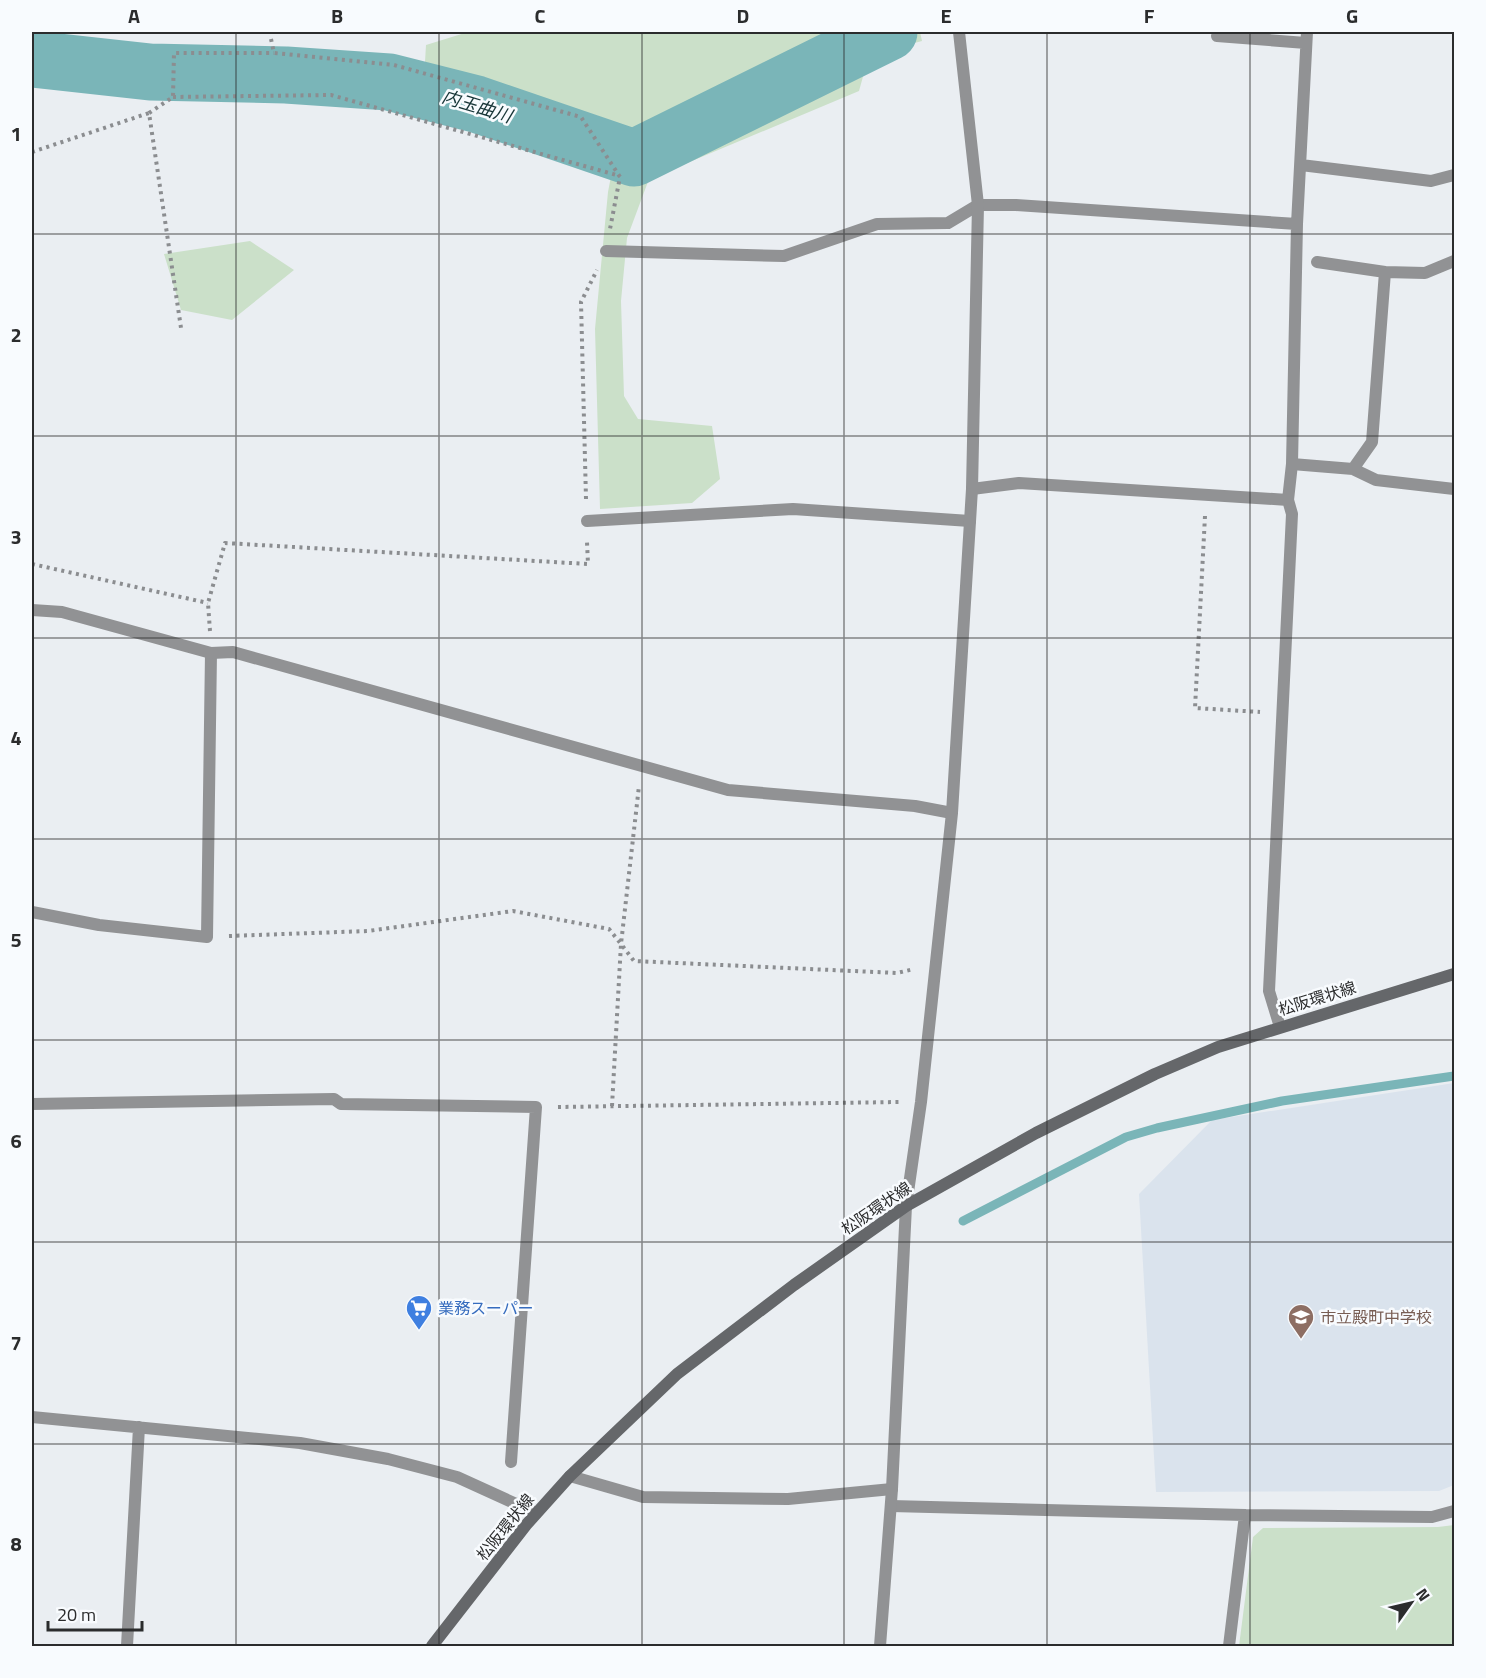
<svg xmlns="http://www.w3.org/2000/svg" width="1486" height="1678" font-family="'Titillium Web','Noto Sans JP',sans-serif">
<style>
.built{fill:#dae3ed}
.green{fill:#cbe0c9}
.lines{fill:none;stroke-linecap:round;stroke-linejoin:round}
.stream{stroke:#7ab5b8;stroke-width:9}
.river{stroke:#7ab5b8;stroke-width:57}
.path{stroke:#8b8d90;stroke-width:4;stroke-dasharray:3 4.5;stroke-linecap:butt}
.service{stroke:#919294;stroke-width:12}
.minor{stroke:#919294;stroke-width:12}
.tertiary{stroke:#919294;stroke-width:12}
.secondary{stroke:#65676a;stroke-width:12}
.grid{fill:none;stroke:#2b2c2d;stroke-width:1.5;stroke-opacity:0.55}
.labels{text-anchor:middle;dominant-baseline:central;stroke-width:5;stroke-linejoin:round;paint-order:stroke}
.street-label{font-size:16px;fill:#2b2c2d;stroke:#f8fbfe}
.shop-label{font-size:16px;fill:#366cbe;stroke:#f8fbfe;text-anchor:start}
.education-label{font-size:16px;fill:#785e54;stroke:#f8fbfe;text-anchor:start}
.water-label{font-size:18px;font-style:italic;fill:#173537;stroke:#f8fbfe}
.neatline{fill:none;stroke:#2b2c2d;stroke-width:2}
.grid-label{font-size:20px;text-anchor:middle;font-weight:bold;fill:#2b2c2d}
</style>
<rect width="100%" height="100%" fill="#eaeef2"/>
<path class="built" d="M 1454,1083 L 1454,1485 L 1439,1491 L 1156,1492 L 1139,1194 L 1212,1120 Z"/>
<path class="green" d="M 468,32 L 920,32 L 922,41 L 869,55 L 859,91 L 649,179 L 627,238 L 621,301 L 624,396 L 638,419 L 712,426 L 720,479 L 692,503 L 600,509 L 595,329 L 608,192 L 616,150 L 598,116 L 425,62 L 426,45 Z
M 250,241 L 294,270 L 232,320 L 181,310 L 164,254 Z
M 1454,1525 L 1454,1646 L 1239,1646 L 1253,1537 L 1263,1528 L 1438,1527 Z"/>
<g class="lines">
<path class="stream" d="M 963,1221 L 1126,1137 L 1157,1128 L 1282,1101 L 1454,1076"/>
<path class="river" d="M 32,59 L 150,72 L 286,75 L 389,82 L 476,104 L 634,158 L 889,32"/>
<path class="path" d="M 271,39 L 274,53 L 394,65 L 581,117 L 620,177 L 610,229
M 173,97 L 331,95 L 620,176
M 149,113 L 173,97 L 174,53 L 274,53
M 32,152 L 149,113 L 181,328
M 586,499 L 581,302 L 597,270
M 1205,516 L 1195,708 L 1260,712
M 32,564 L 208,603
M 210,631 L 208,603 L 225,543 L 588,564 L 587,542
M 229,936 L 368,931 L 513,911 L 609,929 L 621,944 L 639,786
M 612,1106 L 621,944 L 634,961 L 897,973 L 914,969
M 558,1107 L 899,1102"/>
<path class="service" d="M 32,912 L 99,925 L 207,937 L 211,653
M 32,1104 L 334,1099 L 341,1104 L 536,1107 L 511,1462"/>
<path class="minor" d="M 1217,36 L 1306,43
M 1301,165 L 1431,181 L 1454,175
M 606,251 L 784,256 L 877,224 L 948,223 L 978,205 L 1016,205 L 1297,224 L 1307,32
M 1317,262 L 1385,272
M 1292,464 L 1353,469 L 1376,480 L 1454,489
M 1353,469 L 1372,442 L 1385,272 L 1425,273 L 1454,261
M 972,489 L 1019,483 L 1288,500
M 587,521 L 793,509 L 970,521
M 1280,1027 L 1269,991 L 1292,514 L 1288,500 L 1292,464 L 1297,224
M 32,1417 L 300,1443 L 388,1459 L 457,1477 L 536,1513
M 570,1476 L 643,1497 L 788,1499 L 892,1489
M 891,1506 L 1245,1515 L 1432,1517 L 1454,1511
M 127,1646 L 139,1427
M 1229,1646 L 1245,1515"/>
<path class="tertiary" d="M 32,610 L 62,612 L 211,653 L 233,652 L 728,790 L 915,806 L 952,813
M 880,1646 L 892,1489 L 906,1206 L 921,1102 L 952,813 L 972,489 L 978,205 L 959,32"/>
<path class="secondary" d="M 432,1646 L 526,1525 L 570,1476 L 677,1374 L 794,1285 L 906,1206 L 1036,1133 L 1155,1074 L 1218,1047 L 1454,974"/>
</g>
<path class="grid" d="M 236,32 L 236,1646M 439,32 L 439,1646M 642,32 L 642,1646M 844,32 L 844,1646M 1047,32 L 1047,1646M 1250,32 L 1250,1646M 32,234 L 1454,234M 32,436 L 1454,436M 32,638 L 1454,638M 32,839 L 1454,839M 32,1040 L 1454,1040M 32,1242 L 1454,1242M 32,1444 L 1454,1444"/>
<defs>
<g id="supermarket-pin" transform="scale(1.35)"><path d="M0 17L-7.5 6A9.5 9.5 0 1 1 7.5 6Z" fill="#3f7fe0" stroke="#f8fbfe"/><path d="M-6-5.5h2.5l.6 2H6L4.5 2H-2.5L-4.4-4H-6ZM-1.5 3.2a1.3 1.3 0 1 0 .1 0ZM3 3.2a1.3 1.3 0 1 0 .1 0Z" fill="#fff"/></g>
<g id="school-pin" transform="scale(1.35)"><path d="M0 17L-7.5 6A9.5 9.5 0 1 1 7.5 6Z" fill="#8d6e63" stroke="#f8fbfe"/><path d="M0-5L7-2L0 1L-7-2ZM-4 1L0 2.5L4 1V4Q0 6-4 4Z" fill="#fff"/></g>
</defs>
<g fill-rule="evenodd">
<use href="#supermarket-pin" x="419" y="1308"/>
<use href="#school-pin" x="1301" y="1317"/>
</g>
<g class="labels">
<g class="street-label">
<text transform="translate(1317 998) rotate(-17)">松阪環状線</text>
<text transform="translate(876 1208) rotate(-34)">松阪環状線</text>
<text transform="translate(505 1527) rotate(-51)">松阪環状線</text>
</g>
<g class="shop-label">
<text x="438" y="1308">業務スーパー</text>
</g>
<g class="education-label">
<text x="1320" y="1317">市立殿町中学校</text>
</g>
<g class="water-label">
<text transform="translate(477 106) rotate(17)">内玉曲川</text>
</g>
</g>
<rect width="1486" height="1678" fill="none" stroke="#f8fbfe" stroke-width="66"/>
<g transform="translate(1411 1603) rotate(56)" stroke="#f8fbfe" stroke-width="4.5" paint-order="stroke">
<path d="M0-4.5L10 22L0 15L-10 22Z" fill="#2b2c2d"/>
<text y="-9" font-size="16" font-weight="bold" text-anchor="middle" fill="#2b2c2d">N</text>
</g>
<path d="M48 1621v9h94v-9" fill="none" stroke="#2b2c2d" stroke-width="3"/>
<text x="57" y="1621" font-size="18" fill="#2b2c2d" stroke="#f8fbfe" stroke-width="4.5" paint-order="stroke">20 m</text>
<rect x="33" y="33" width="1420" height="1612" class="neatline"/>
<g class="grid-label">
<text x="134" y="23">A</text>
<text x="337" y="23">B</text>
<text x="540" y="23">C</text>
<text x="743" y="23">D</text>
<text x="946" y="23">E</text>
<text x="1149" y="23">F</text>
<text x="1352" y="23">G</text>
<text x="16" y="141">1</text>
<text x="16" y="342">2</text>
<text x="16" y="544">3</text>
<text x="16" y="745">4</text>
<text x="16" y="947">5</text>
<text x="16" y="1148">6</text>
<text x="16" y="1350">7</text>
<text x="16" y="1551">8</text>
</g>
</svg>
